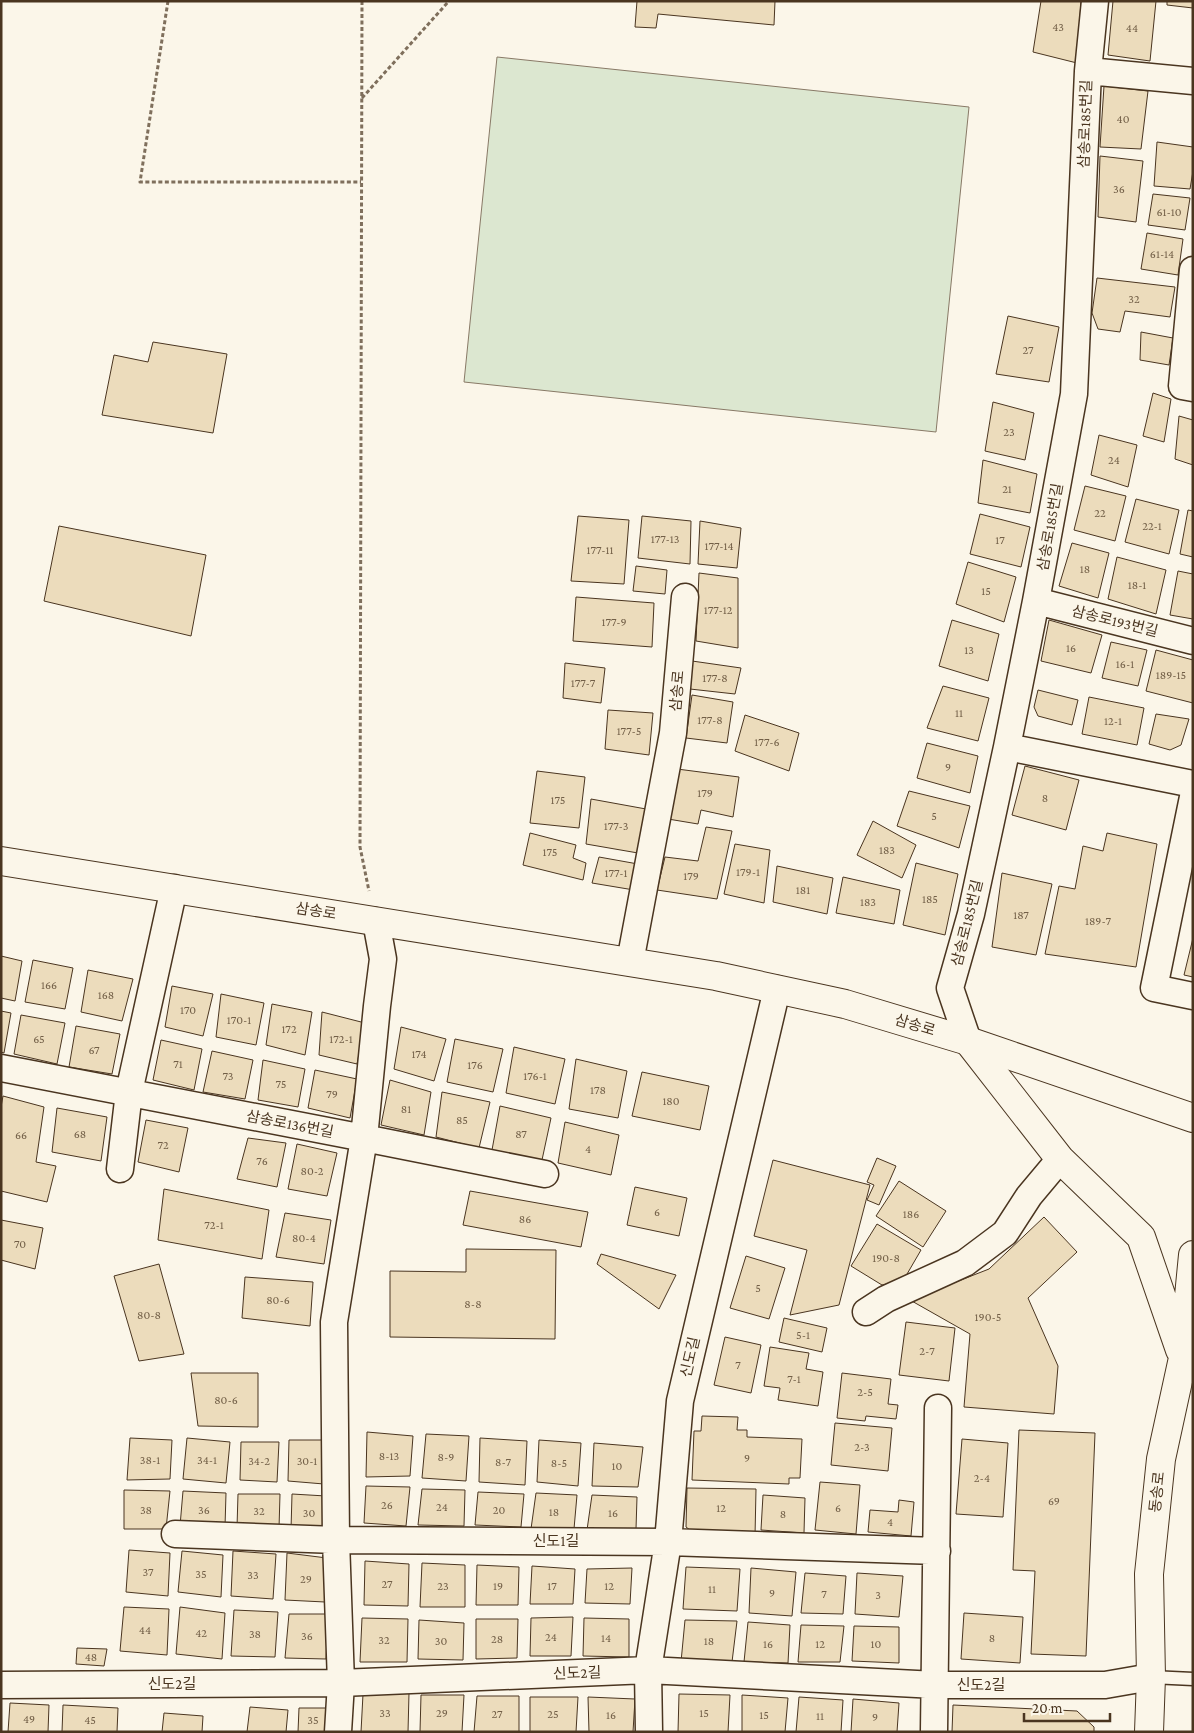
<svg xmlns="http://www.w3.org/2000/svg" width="1194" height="1733" font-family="'Crimson Pro','Noto Sans KR',serif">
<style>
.green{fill:#dce7d0;stroke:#887966}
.building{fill:#ecdcbc;stroke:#4a3520}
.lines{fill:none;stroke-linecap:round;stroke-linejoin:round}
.lane-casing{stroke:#4a3520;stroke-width:15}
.street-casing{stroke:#4a3520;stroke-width:29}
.secondary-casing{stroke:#4a3520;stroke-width:30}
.primary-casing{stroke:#4a3520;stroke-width:30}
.path{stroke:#7f6f5c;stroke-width:3;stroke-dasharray:4 2.5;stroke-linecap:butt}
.lane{stroke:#fbf6e9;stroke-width:12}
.street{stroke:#fbf6e9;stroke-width:26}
.secondary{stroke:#fbf6e9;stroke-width:28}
.primary{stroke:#fbf6e9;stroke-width:28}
.labels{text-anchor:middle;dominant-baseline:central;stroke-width:4;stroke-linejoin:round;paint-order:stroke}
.number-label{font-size:12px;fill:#725f47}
.street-label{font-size:15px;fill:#4a3520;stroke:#fbf6e9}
</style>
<rect width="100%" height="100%" fill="#fbf6e9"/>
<path class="green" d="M 497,57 L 969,107 L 936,432 L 464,382 Z"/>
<path class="building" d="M 637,1 L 775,1 L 774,25 L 658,14 L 656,28 L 635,27 Z
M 1041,1 L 1081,1 L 1077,63 L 1033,52 Z
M 1113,1 L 1156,1 L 1150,61 L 1108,55 Z
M 1167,1 L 1193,1 L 1193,8 L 1167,5 Z
M 1104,86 L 1148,91 L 1141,149 L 1100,147 Z
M 1157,142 L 1193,147 L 1193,171 L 1190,189 L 1154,186 Z
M 1100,156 L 1143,161 L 1136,222 L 1098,217 Z
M 1153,194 L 1190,198 L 1185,230 L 1148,225 Z
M 1147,233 L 1183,239 L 1178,275 L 1141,269 Z
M 1097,278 L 1175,287 L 1170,317 L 1125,311 L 1120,332 L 1098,329 L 1092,313 Z
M 1008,316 L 1059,327 L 1049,382 L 996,374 Z
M 1141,332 L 1173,338 L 1169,365 L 1140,360 Z
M 153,342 L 227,354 L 213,433 L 102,415 L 114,355 L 148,362 Z
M 1153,393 L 1171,399 L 1164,442 L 1143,436 Z
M 993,402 L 1034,413 L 1025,460 L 985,451 Z
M 1179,416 L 1193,420 L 1193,465 L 1175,459 Z
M 1099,435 L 1137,445 L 1128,487 L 1091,475 Z
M 983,460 L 1037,474 L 1030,513 L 978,503 Z
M 1085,486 L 1126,496 L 1115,541 L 1074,530 Z
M 1136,499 L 1179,510 L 1169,554 L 1125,542 Z
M 1188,510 L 1193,511 L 1193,557 L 1180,554 Z
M 980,514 L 1030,527 L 1021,567 L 970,554 Z
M 578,516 L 629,520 L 624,584 L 571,581 Z
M 642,516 L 691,521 L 690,564 L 638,558 Z
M 700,521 L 741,528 L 737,568 L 698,564 Z
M 59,526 L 206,555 L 191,636 L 44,601 Z
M 1072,543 L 1109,553 L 1098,598 L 1059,586 Z
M 1117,557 L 1166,570 L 1156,614 L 1108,599 Z
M 968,562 L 1016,577 L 1004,622 L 956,604 Z
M 636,566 L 667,570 L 665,594 L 633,591 Z
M 1178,571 L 1193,574 L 1193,619 L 1170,615 Z
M 699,573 L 738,578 L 738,648 L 696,641 Z
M 576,597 L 654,603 L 652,647 L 573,641 Z
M 952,620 L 999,634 L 988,681 L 939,666 Z
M 1049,620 L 1102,635 L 1091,673 L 1041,661 Z
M 1111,642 L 1147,650 L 1138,686 L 1102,678 Z
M 1156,650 L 1193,660 L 1193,703 L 1146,691 Z
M 692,661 L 741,668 L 735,694 L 690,689 Z
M 565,663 L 605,668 L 601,703 L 563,698 Z
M 943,686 L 989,698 L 978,741 L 927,728 Z
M 1038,690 L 1078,700 L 1072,725 L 1038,716 L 1034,707 Z
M 692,695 L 733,702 L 727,743 L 686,738 Z
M 1089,697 L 1144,708 L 1137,745 L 1082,734 Z
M 608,710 L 653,713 L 649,755 L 605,749 Z
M 1156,714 L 1189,719 L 1181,745 L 1170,750 L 1149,744 Z
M 745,715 L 799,733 L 789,771 L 735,751 Z
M 927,743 L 978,756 L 970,793 L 917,778 Z
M 1025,766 L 1079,780 L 1066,830 L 1012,815 Z
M 677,769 L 739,777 L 733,817 L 701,810 L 698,824 L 668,819 Z
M 537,771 L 585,777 L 579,828 L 530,823 Z
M 909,791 L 970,806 L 959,848 L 897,826 Z
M 591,799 L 646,809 L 638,853 L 586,844 Z
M 873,821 L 916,845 L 902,878 L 857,855 Z
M 706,827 L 732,831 L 717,899 L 657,890 L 665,857 L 698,861 Z
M 530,833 L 576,845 L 573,858 L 586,863 L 583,880 L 523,865 Z
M 1107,833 L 1157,844 L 1136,967 L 1045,954 L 1059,886 L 1075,889 L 1083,846 L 1103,851 Z
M 735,844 L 770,850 L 764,903 L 724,894 Z
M 599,857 L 638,864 L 634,890 L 592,883 Z
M 916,863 L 958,874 L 945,935 L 903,925 Z
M 777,866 L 833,878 L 827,914 L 773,902 Z
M 1002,873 L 1052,884 L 1036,955 L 992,947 Z
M 843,877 L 900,890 L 894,924 L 836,913 Z
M 1193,938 L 1193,977 L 1184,975 Z
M 1,956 L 22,961 L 15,1001 L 1,998 Z
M 33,960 L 73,968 L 65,1009 L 25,1002 Z
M 88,970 L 133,979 L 122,1021 L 81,1012 Z
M 172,986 L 213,994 L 203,1036 L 165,1027 Z
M 221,994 L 264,1003 L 256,1045 L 216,1037 Z
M 272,1004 L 312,1012 L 305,1055 L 266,1045 Z
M 1,1011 L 11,1013 L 4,1053 L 1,1052 Z
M 322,1012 L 365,1023 L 357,1064 L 319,1055 Z
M 21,1015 L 65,1023 L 57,1064 L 14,1054 Z
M 76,1026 L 120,1034 L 112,1074 L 69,1067 Z
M 401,1027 L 446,1039 L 434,1081 L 394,1069 Z
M 455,1039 L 503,1049 L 493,1092 L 447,1082 Z
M 161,1040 L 202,1049 L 194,1090 L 153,1080 Z
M 514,1047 L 565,1059 L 555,1104 L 506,1093 Z
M 212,1051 L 253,1060 L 245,1099 L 203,1092 Z
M 576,1059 L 627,1071 L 618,1118 L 569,1109 Z
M 263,1060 L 305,1069 L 298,1107 L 258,1100 Z
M 315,1070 L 357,1079 L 350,1118 L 308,1108 Z
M 642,1072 L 709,1086 L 700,1130 L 632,1116 Z
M 390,1080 L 431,1092 L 424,1135 L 381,1125 Z
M 442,1092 L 490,1102 L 479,1148 L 436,1137 Z
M 3,1096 L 44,1107 L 36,1162 L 56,1166 L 47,1202 L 1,1191 L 1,1107 Z
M 500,1106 L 551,1118 L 542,1160 L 492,1150 Z
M 57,1108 L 107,1117 L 101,1161 L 52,1152 Z
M 146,1120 L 188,1128 L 179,1172 L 138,1162 Z
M 565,1122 L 619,1135 L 611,1175 L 558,1163 Z
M 248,1138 L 286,1143 L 277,1187 L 237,1179 Z
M 297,1144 L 337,1153 L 327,1196 L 288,1189 Z
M 877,1158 L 896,1166 L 879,1205 L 867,1200 L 874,1185 L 867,1182 Z
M 773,1160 L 870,1185 L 839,1305 L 790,1315 L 807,1250 L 754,1236 Z
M 899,1181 L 946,1211 L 923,1247 L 876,1216 Z
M 635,1187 L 687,1198 L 679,1236 L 627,1225 Z
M 164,1189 L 269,1210 L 262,1259 L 158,1240 Z
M 470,1191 L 588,1212 L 581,1247 L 463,1225 Z
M 285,1213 L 331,1220 L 324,1264 L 276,1257 Z
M 1044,1217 L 1077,1252 L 1028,1298 L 1058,1366 L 1054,1414 L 964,1407 L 970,1334 L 910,1300 L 989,1269 Z
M 1,1220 L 43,1228 L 35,1269 L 1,1260 Z
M 877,1224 L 921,1250 L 903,1281 L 882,1285 L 851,1266 Z
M 466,1249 L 556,1250 L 555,1339 L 390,1337 L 390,1271 L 466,1272 Z
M 601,1254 L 676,1275 L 659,1309 L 597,1264 Z
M 746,1256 L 785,1268 L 769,1319 L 730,1308 Z
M 159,1264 L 184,1354 L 139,1361 L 114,1276 Z
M 245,1277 L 313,1282 L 310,1326 L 242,1318 Z
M 784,1318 L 827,1328 L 822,1352 L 779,1342 Z
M 906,1322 L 955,1328 L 949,1381 L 899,1375 Z
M 725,1337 L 761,1345 L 751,1393 L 714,1385 Z
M 770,1347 L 809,1353 L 806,1369 L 823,1372 L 818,1406 L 778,1400 L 780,1388 L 764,1386 Z
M 191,1373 L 258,1373 L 258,1427 L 198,1426 Z
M 842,1373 L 891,1379 L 888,1404 L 898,1405 L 896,1419 L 866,1416 L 865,1421 L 837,1418 Z
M 702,1416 L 738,1417 L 737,1430 L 747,1430 L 747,1437 L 802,1439 L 800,1478 L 789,1478 L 789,1484 L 692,1480 L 694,1431 L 701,1431 Z
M 835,1423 L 892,1428 L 888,1471 L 831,1465 Z
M 1019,1430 L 1095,1433 L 1086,1656 L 1031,1654 L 1035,1571 L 1013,1570 Z
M 367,1432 L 413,1436 L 410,1476 L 366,1477 Z
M 426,1434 L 469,1436 L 466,1481 L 422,1478 Z
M 130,1438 L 172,1440 L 170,1479 L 127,1480 Z
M 187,1438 L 230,1442 L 226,1483 L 183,1479 Z
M 480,1438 L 527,1441 L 525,1485 L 479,1482 Z
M 962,1439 L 1008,1443 L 1003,1517 L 956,1514 Z
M 289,1440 L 327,1440 L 324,1484 L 288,1481 Z
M 539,1440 L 581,1443 L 578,1486 L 537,1482 Z
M 241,1442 L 279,1442 L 277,1482 L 240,1480 Z
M 594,1443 L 643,1447 L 638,1487 L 592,1486 Z
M 820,1482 L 860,1485 L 856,1534 L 815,1530 Z
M 366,1486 L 410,1487 L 406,1526 L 364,1523 Z
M 687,1488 L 756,1489 L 755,1537 L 698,1536 L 686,1527 Z
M 422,1489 L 465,1490 L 464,1526 L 418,1525 Z
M 124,1490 L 170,1491 L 166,1529 L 124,1529 Z
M 183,1491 L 226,1493 L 225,1527 L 180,1526 Z
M 478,1492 L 524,1494 L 521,1527 L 475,1525 Z
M 536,1493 L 577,1495 L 574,1529 L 531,1529 Z
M 238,1494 L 280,1494 L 279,1529 L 237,1528 Z
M 292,1494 L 326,1496 L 327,1532 L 291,1530 Z
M 592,1495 L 637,1497 L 636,1529 L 587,1530 Z
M 763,1495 L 805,1498 L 804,1533 L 761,1530 Z
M 899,1500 L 914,1502 L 911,1536 L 868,1532 L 870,1510 L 898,1512 Z
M 129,1550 L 170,1553 L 168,1596 L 126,1592 Z
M 182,1551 L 223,1555 L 221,1597 L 178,1592 Z
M 233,1551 L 276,1554 L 273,1599 L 231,1596 Z
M 287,1553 L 327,1558 L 325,1602 L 285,1600 Z
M 365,1561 L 409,1564 L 408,1606 L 364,1605 Z
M 422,1563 L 465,1565 L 465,1607 L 420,1607 Z
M 477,1565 L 519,1567 L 518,1605 L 476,1605 Z
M 532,1566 L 575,1569 L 573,1604 L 530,1604 Z
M 686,1567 L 740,1569 L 737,1611 L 683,1609 Z
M 632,1568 L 630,1604 L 585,1603 L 587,1569 Z
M 751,1568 L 796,1572 L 792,1616 L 749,1613 Z
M 805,1573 L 846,1576 L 843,1614 L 801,1613 Z
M 857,1573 L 903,1576 L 899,1617 L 855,1614 Z
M 124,1607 L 169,1609 L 167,1655 L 120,1651 Z
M 180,1607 L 225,1613 L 222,1659 L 176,1654 Z
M 234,1610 L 278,1612 L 275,1657 L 231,1656 Z
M 964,1613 L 1023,1617 L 1020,1663 L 961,1659 Z
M 289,1614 L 328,1614 L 326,1659 L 285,1658 Z
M 573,1617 L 571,1656 L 530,1656 L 531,1618 Z
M 362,1618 L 408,1619 L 407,1662 L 360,1662 Z
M 584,1618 L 629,1619 L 629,1657 L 583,1656 Z
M 476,1619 L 518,1619 L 517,1658 L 476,1659 Z
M 419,1620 L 464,1623 L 463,1660 L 418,1659 Z
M 685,1620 L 737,1621 L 732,1662 L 681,1662 Z
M 748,1622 L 790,1625 L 788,1663 L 744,1662 Z
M 801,1625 L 844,1626 L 840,1662 L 798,1662 Z
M 854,1626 L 899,1627 L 899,1663 L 852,1661 Z
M 77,1648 L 107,1649 L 104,1666 L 76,1664 Z
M 409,1693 L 408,1732 L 361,1732 L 363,1694 Z
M 679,1694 L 730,1695 L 728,1732 L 678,1732 Z
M 421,1695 L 464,1695 L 462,1732 L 420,1732 Z
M 742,1695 L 788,1698 L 785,1732 L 742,1732 Z
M 477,1696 L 519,1696 L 519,1732 L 474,1732 Z
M 530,1697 L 578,1697 L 576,1732 L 530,1732 Z
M 588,1697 L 635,1699 L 633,1732 L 589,1732 Z
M 799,1697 L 843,1700 L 841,1732 L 796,1732 Z
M 853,1699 L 899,1703 L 897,1732 L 851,1732 Z
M 10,1703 L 49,1705 L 48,1732 L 8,1732 Z
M 63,1705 L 118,1708 L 117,1732 L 62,1732 Z
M 953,1705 L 1077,1711 L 1094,1727 L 1094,1732 L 952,1732 Z
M 250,1707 L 288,1710 L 286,1732 L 247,1732 Z
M 299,1708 L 329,1708 L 327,1732 L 298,1732 Z
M 164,1713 L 203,1716 L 202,1732 L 162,1732 Z"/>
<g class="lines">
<g class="lane-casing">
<path id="lane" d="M 1151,1677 L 1193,1679"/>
</g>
<g class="street-casing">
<path id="street" d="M 1088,71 L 1193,81
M 1193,270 L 1182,386 L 1193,388
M 1036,601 L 1193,641
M 1007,747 L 1193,784
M 1193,797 L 1154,988 L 1193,996
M 630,962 L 673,733 L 685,597
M 968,1041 L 950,988 L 971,914 L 1007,747 L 1036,601 L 1074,394 L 1088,71 L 1095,1
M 1,1068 L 364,1138 L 377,1006 L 383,959 L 376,921
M 120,1169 L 129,1092 L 174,888
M 866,1312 L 886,1299 L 965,1263 L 1005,1233 L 1029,1196 L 1060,1159
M 175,1534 L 336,1540 L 668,1542 L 937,1551
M 1,1685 L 341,1683 L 648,1670 L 936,1685 L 1105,1685 L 1151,1677
M 338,1732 L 341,1683 L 336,1540 L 334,1322 L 364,1138 L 545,1174
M 649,1732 L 648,1670 L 668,1542 L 680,1401 L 777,989
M 934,1732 L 938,1408"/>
</g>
<g class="secondary-casing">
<path id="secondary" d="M 968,1041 L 1060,1159 L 1141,1237 L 1180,1350
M 1149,1732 L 1151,1677 L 1149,1574 L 1161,1459 L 1183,1358 L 1193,1255"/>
</g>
<g class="primary-casing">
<path id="primary" d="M 1,861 L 716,976 L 845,1004 L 968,1041 L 1193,1118
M 1183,1358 L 1193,1348"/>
</g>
<path class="path" d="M 168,1 L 140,182 L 361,182
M 362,1 L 360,847 L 369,891
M 362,98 L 449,1"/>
<use href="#lane" class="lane"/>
<use href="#street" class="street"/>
<use href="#secondary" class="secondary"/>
<use href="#primary" class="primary"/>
</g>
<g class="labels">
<g class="number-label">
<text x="1058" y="27">43</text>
<text x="1132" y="28">44</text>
<text x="1123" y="119">40</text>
<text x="1119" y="189">36</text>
<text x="1169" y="212">61-10</text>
<text x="1162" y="254">61-14</text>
<text x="1134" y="299">32</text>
<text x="1028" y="350">27</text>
<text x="1009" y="432">23</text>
<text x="1114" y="460">24</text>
<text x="1007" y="489">21</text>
<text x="1100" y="513">22</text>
<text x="1152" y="526">22-1</text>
<text x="665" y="539">177-13</text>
<text x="1000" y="540">17</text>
<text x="719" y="546">177-14</text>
<text x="600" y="550">177-11</text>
<text x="1085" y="569">18</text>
<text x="1137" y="585">18-1</text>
<text x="986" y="591">15</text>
<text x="718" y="610">177-12</text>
<text x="614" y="622">177-9</text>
<text x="1071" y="648">16</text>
<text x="969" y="650">13</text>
<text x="1125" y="664">16-1</text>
<text x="1171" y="675">189-15</text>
<text x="715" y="678">177-8</text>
<text x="583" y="683">177-7</text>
<text x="959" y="713">11</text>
<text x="710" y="720">177-8</text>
<text x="1113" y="721">12-1</text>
<text x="629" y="731">177-5</text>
<text x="767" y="742">177-6</text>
<text x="948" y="767">9</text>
<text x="705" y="793">179</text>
<text x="1045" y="798">8</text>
<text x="558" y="800">175</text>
<text x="934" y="816">5</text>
<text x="616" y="826">177-3</text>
<text x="887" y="850">183</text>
<text x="550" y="852">175</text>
<text x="748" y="872">179-1</text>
<text x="616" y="873">177-1</text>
<text x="691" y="876">179</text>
<text x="803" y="890">181</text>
<text x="930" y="899">185</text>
<text x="868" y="902">183</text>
<text x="1021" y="915">187</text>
<text x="1098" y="921">189-7</text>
<text x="49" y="985">166</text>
<text x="106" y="995">168</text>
<text x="188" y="1010">170</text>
<text x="239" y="1020">170-1</text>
<text x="289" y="1029">172</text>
<text x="39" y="1039">65</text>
<text x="341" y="1039">172-1</text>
<text x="94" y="1050">67</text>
<text x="419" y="1054">174</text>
<text x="178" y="1064">71</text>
<text x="475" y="1065">176</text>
<text x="228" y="1076">73</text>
<text x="535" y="1076">176-1</text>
<text x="281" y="1084">75</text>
<text x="598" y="1090">178</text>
<text x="332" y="1094">79</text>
<text x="671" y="1101">180</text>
<text x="406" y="1109">81</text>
<text x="462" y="1120">85</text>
<text x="80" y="1134">68</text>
<text x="521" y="1134">87</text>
<text x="21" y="1135">66</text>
<text x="163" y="1145">72</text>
<text x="588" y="1149">4</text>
<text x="262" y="1161">76</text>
<text x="312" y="1171">80-2</text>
<text x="657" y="1212">6</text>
<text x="911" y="1214">186</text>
<text x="525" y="1219">86</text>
<text x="214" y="1225">72-1</text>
<text x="304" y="1238">80-4</text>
<text x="20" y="1244">70</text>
<text x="886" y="1258">190-8</text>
<text x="758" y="1288">5</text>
<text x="278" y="1300">80-6</text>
<text x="473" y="1304">8-8</text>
<text x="149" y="1315">80-8</text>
<text x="988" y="1317">190-5</text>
<text x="803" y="1335">5-1</text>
<text x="927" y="1351">2-7</text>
<text x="738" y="1365">7</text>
<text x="794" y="1379">7-1</text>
<text x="865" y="1392">2-5</text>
<text x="226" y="1400">80-6</text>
<text x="862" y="1447">2-3</text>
<text x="389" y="1456">8-13</text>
<text x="446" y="1457">8-9</text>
<text x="747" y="1458">9</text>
<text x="150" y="1460">38-1</text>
<text x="207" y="1460">34-1</text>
<text x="259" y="1461">34-2</text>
<text x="307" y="1461">30-1</text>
<text x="503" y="1462">8-7</text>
<text x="559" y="1463">8-5</text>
<text x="617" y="1466">10</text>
<text x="982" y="1478">2-4</text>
<text x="1054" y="1501">69</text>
<text x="387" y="1505">26</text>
<text x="442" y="1507">24</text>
<text x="721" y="1508">12</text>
<text x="838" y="1508">6</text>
<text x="146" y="1510">38</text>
<text x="204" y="1510">36</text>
<text x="499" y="1510">20</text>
<text x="259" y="1511">32</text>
<text x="554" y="1512">18</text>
<text x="309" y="1513">30</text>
<text x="613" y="1513">16</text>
<text x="783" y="1514">8</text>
<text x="890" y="1522">4</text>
<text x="148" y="1572">37</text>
<text x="201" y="1574">35</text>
<text x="253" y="1575">33</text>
<text x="306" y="1579">29</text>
<text x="387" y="1584">27</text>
<text x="443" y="1586">23</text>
<text x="498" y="1586">19</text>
<text x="552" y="1586">17</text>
<text x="609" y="1586">12</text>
<text x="712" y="1589">11</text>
<text x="772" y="1593">9</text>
<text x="824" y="1594">7</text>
<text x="878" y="1595">3</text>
<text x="145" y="1630">44</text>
<text x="201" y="1633">42</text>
<text x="255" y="1634">38</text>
<text x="307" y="1636">36</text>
<text x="551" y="1637">24</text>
<text x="606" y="1638">14</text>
<text x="992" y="1638">8</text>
<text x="497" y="1639">28</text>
<text x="384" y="1640">32</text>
<text x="441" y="1641">30</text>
<text x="709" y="1641">18</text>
<text x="768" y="1644">16</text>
<text x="820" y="1644">12</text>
<text x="876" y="1644">10</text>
<text x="91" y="1657">48</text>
<text x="385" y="1713">33</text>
<text x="442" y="1713">29</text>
<text x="704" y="1713">15</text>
<text x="497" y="1714">27</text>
<text x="553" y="1714">25</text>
<text x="611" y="1715">16</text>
<text x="764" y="1715">15</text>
<text x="820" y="1716">11</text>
<text x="875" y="1717">9</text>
<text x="29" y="1719">49</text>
<text x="90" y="1720">45</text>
<text x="313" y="1720">35</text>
</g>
<g class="street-label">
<text transform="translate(1085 124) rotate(-88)">삼송로185번길</text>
<text transform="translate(1050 527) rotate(-80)">삼송로185번길</text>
<text transform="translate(1115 621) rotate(14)">삼송로193번길</text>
<text transform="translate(677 691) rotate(-85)">삼송로</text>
<text transform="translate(316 911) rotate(9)">삼송로</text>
<text transform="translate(967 923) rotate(-76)">삼송로185번길</text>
<text transform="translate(915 1025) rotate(17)">삼송로</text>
<text transform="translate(290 1124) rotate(11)">삼송로136번길</text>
<text transform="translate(690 1357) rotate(-77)">신도길</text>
<text transform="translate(1157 1492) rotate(-84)">동송로</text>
<text x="556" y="1541">신도1길</text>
<text transform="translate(577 1673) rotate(-2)">신도2길</text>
<text x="172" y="1684">신도2길</text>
<text x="981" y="1685">신도2길</text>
</g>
</g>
<rect width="1194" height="1733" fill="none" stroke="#4a3520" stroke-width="5"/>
<path d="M1024 1713v8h86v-8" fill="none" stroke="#4a3520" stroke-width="2.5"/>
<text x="1032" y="1713" font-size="15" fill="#4a3520" stroke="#fbf6e9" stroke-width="4" paint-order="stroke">20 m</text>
</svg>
